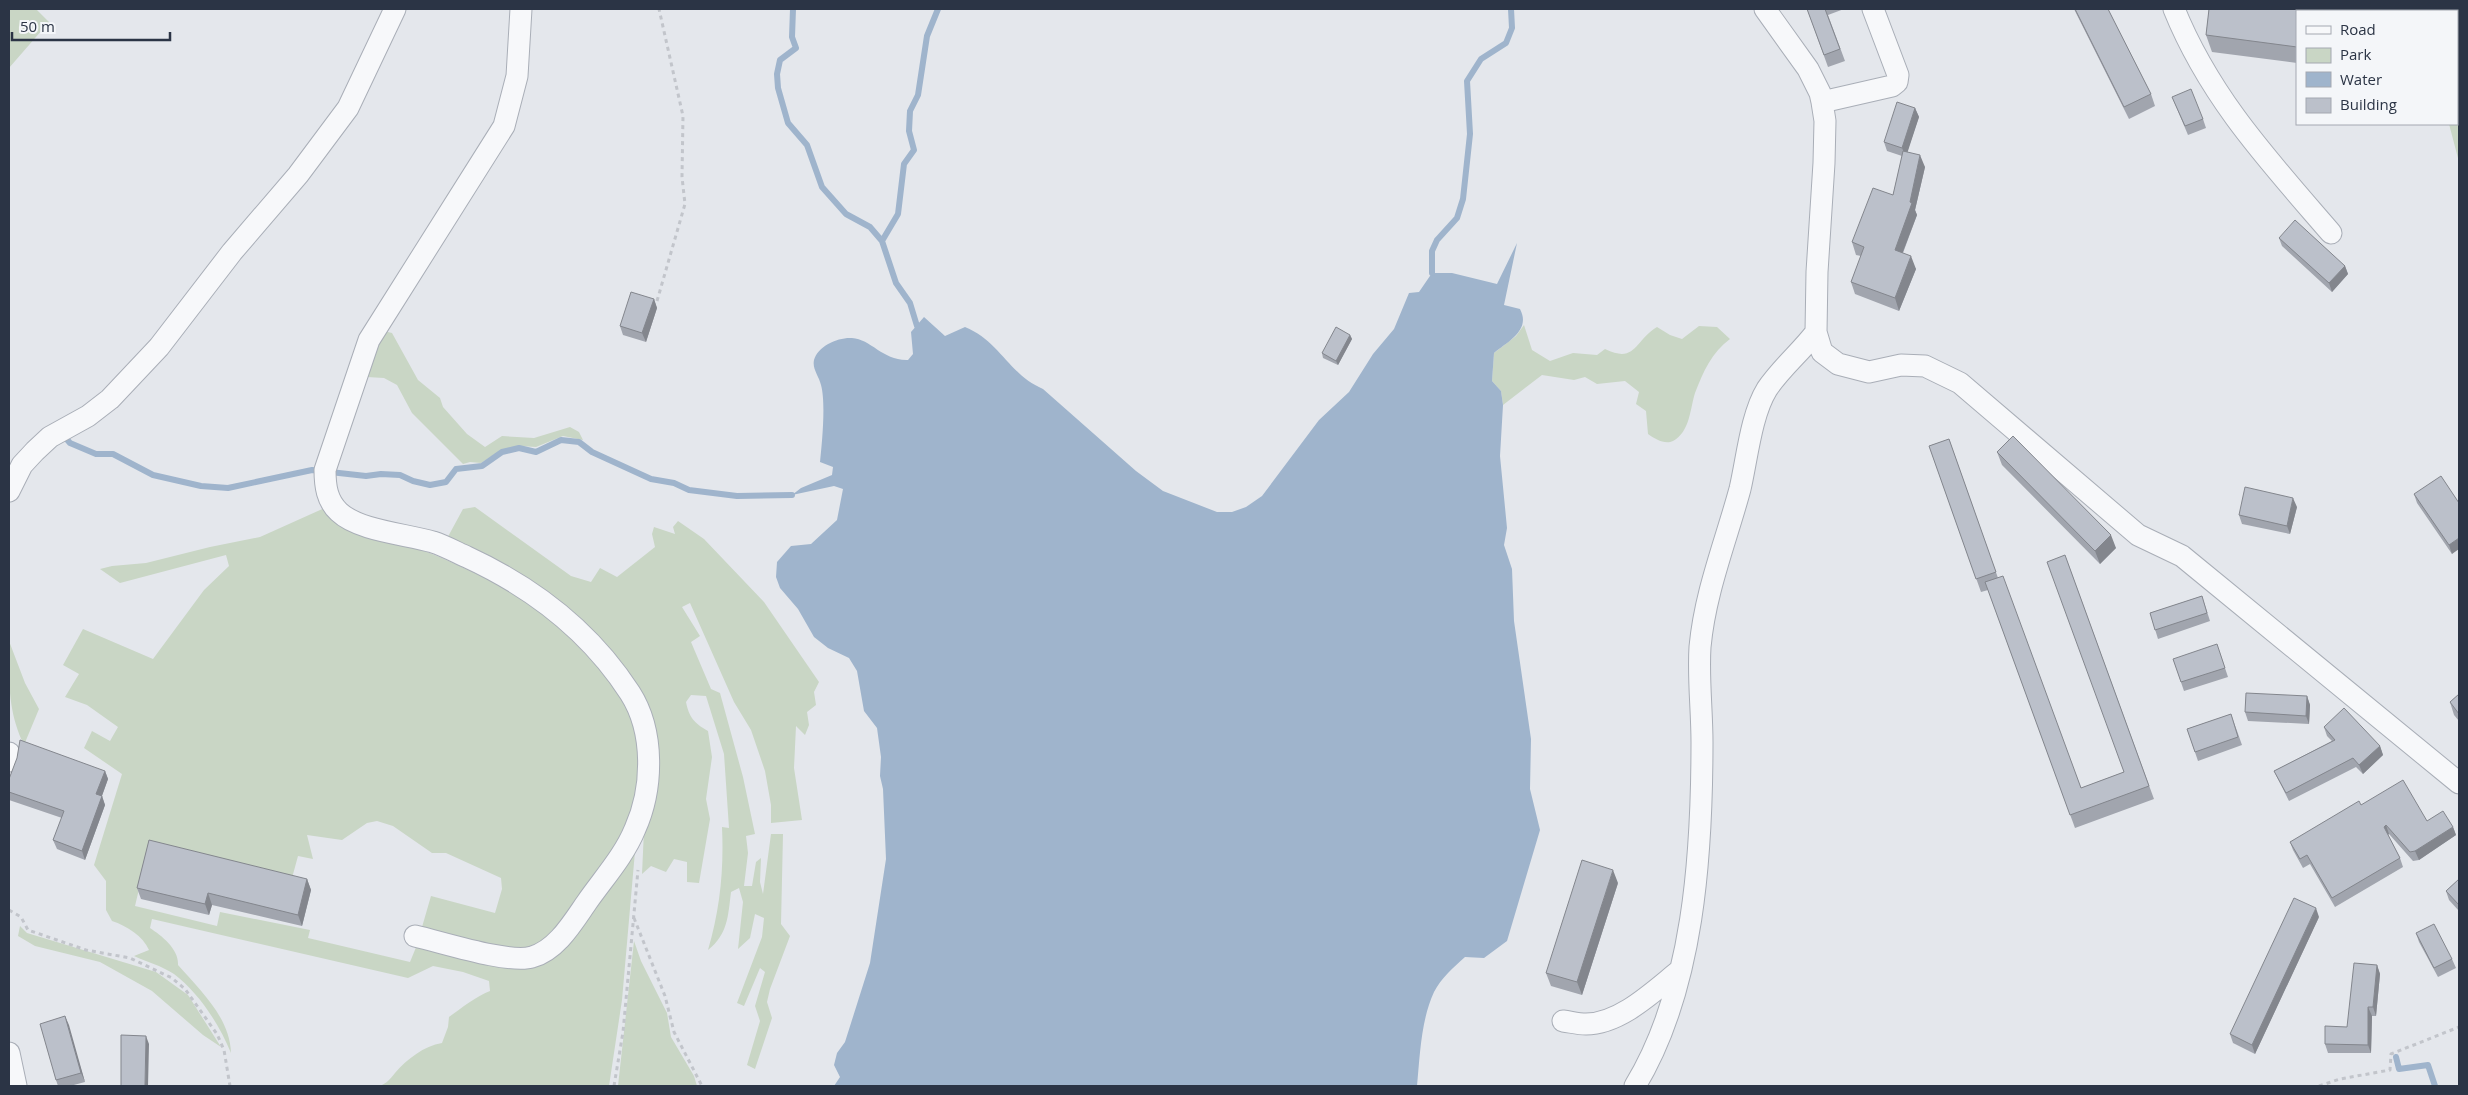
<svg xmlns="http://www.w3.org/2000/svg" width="2468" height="1095" font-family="'Open Sans',sans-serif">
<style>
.green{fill:#c9d6c5}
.water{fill:#9fb4cc}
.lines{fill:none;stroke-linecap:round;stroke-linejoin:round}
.stream{stroke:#9fb4cc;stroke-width:6}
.minor-casing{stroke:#a9aeb7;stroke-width:23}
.path{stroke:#c2c5cb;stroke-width:3;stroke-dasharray:4 4;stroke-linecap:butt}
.minor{stroke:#f7f8fa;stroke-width:21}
.wall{fill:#a1a5ae}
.shaded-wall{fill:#83868d}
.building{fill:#bbc0ca;stroke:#83868d}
</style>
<rect width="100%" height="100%" fill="#e4e7ec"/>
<path class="green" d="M 9,9 L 36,9 L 49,22 L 9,68 Z
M 2459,14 L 2459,162 L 2449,124 L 2457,124 L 2457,16 Z
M 1524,325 L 1532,350 L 1550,361 L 1573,353 L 1597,355 L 1605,349 C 1636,364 1634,341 1657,327 L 1670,335 L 1682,339 L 1699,326 L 1717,327 L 1730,339 C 1712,352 1703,372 1695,393 C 1690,409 1690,432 1673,441 C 1665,445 1655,439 1648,434 L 1646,411 L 1636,404 L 1639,392 L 1625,381 L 1597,384 L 1585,377 L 1574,380 L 1542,375 L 1503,405 L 1501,391 L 1492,381 L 1494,353 L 1516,336 Z
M 384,331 L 392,333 L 418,380 L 440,398 L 443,407 L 467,434 L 485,447 L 502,436 L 534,438 L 570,427 L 579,432 L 583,440 L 563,436 L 536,447 L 520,446 L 501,450 L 481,463 L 470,462 L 463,464 L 412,413 L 397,385 L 384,378 L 367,377 L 370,344 Z
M 329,506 L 345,520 L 355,525 C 470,565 676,644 636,802 C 629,828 616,859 599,880 C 591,890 582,899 575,910 C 557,935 548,951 514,953 L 420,934 L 431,896 L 495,913 L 502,889 L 501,878 L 446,853 L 432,853 L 393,826 L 377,821 L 367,823 L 342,840 L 307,835 L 313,859 L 298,856 L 292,878 L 149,847 L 135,906 L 217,926 L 220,912 L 310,930 L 308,938 L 410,962 L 419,940 L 514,965 C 530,966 542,961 555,953 L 615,872 L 636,840 L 622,1000 L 609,1086 L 380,1086 C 387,1083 390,1079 395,1073 C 407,1059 424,1046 442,1043 L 448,1027 L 449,1017 C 460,1009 478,995 490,991 L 489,981 L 463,972 L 433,966 L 408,978 L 152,919 L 150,928 C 162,936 179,949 178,965 C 201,991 230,1018 231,1053 C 219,1024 199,993 174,974 C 162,966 147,962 134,956 L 149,950 C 143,936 127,926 112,921 L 106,910 L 106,881 L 94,865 L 122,774 L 84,748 L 92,731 L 110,741 L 118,727 L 87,705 L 65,697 L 79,674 L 63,665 L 83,629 L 153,659 L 204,590 L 229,566 L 226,555 L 120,583 L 100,569 L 112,566 L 146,563 L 210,547 L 260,537 Z
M 475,507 L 571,576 L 591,582 L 600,568 L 617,577 L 655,547 L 652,534 L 654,527 L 675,534 L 673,527 L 678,521 L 704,539 L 764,602 L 819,682 L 814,692 L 816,705 L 807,712 L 809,725 L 805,735 L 796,726 L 794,768 L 802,820 L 771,823 L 771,805 L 765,771 L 751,730 L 734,702 L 690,603 L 682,607 L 700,636 L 691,642 L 711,689 L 720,693 L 743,777 L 755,834 L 746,836 L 748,853 L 744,886 L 752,886 L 756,862 L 761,858 L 760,882 L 763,894 L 771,834 L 783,834 L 781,924 L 790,936 L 770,989 L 767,1002 L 772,1018 L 755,1069 L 747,1065 L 760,1021 L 755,1006 L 765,972 L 760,968 L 744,1006 L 737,1003 L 762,937 L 764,918 L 755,914 L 750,938 L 738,949 L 743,902 L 739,888 L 731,892 C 728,916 728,934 708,950 C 720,909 724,870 722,827 L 729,828 L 724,754 L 706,696 L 691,695 L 686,702 C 689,717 694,723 708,731 L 712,757 L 706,799 L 710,819 L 699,883 L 687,882 L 687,862 L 674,859 L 666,872 L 651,866 L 642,874 L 645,808 L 652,762 L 608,657 L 444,544 L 463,509 Z
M 9,641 L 25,683 L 39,709 L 24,745 C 7,710 9,679 9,641 Z
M 20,926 L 27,933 L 156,972 L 188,995 L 221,1047 L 203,1035 L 152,991 L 100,962 L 35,946 L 18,936 Z
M 634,941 L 641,961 L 667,1013 L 671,1037 L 694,1076 L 697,1086 L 618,1086 Z"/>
<path class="water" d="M 1517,243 L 1504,305 L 1520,309 C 1531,330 1509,341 1494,353 L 1492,381 L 1501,391 L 1503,405 L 1500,456 L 1507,528 L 1504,545 L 1512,569 L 1514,621 L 1531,739 L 1530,789 L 1540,830 L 1507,941 L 1484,958 L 1465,957 C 1454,967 1441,978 1434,992 C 1421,1020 1420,1055 1417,1086 L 834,1086 L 840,1077 L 834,1065 L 837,1053 L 845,1042 L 870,963 L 886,859 L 883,789 L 880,776 L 881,757 L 877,728 L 864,711 L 857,671 L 849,658 L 828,648 L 814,637 L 798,609 L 780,588 L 776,577 L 777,562 L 791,546 L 811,544 L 837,520 L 843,489 L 834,486 L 792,495 L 801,488 L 832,475 L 833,467 L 820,462 C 822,443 826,403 821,385 C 819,376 812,369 814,360 C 818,346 838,337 852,338 C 871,339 883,361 908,360 L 913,354 L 911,332 L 924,317 L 945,336 L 965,327 C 1000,341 1009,375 1043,389 L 1136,471 L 1163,491 L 1217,512 L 1232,512 L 1246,507 L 1262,496 L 1319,420 L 1349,392 L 1373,354 L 1394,329 L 1409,293 L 1419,292 L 1432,273 L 1452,273 L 1497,284 Z"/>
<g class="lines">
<path class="stream" d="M 793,9 L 792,37 L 796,48 L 780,60 L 777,74 L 778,88 L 788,123 L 807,145 L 822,187 L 846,214 L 870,227 L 882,241 L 896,283 L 910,303 L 917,326
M 882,241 L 898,214 L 904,164 L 914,150 L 909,131 L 910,111 L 918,95 L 927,36 L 938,9
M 1432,273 L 1432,251 L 1437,240 L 1457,218 L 1463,199 L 1470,134 L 1467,81 L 1481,59 L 1506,43 L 1512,28 L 1511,9
M 64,436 L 70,443 L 96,454 L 113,454 L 153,475 L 201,486 L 228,488 L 312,470 L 366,476 L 381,474 L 400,475 L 413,481 L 430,485 L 446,482 L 456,469 L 482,466 L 502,452 L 519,448 L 536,452 L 561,440 L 579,442 L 592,452 L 651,479 L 674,483 L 689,490 L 737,496 L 792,495
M 2396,1057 L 2399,1069 L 2428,1065 L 2435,1086"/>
<g class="minor-casing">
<path id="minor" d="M 1765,9 L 1808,69 L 1820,93 L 1822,102 L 1825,121 L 1824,163 L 1817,272 L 1816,332 L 1822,352 L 1838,364 L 1869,372 L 1901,365 L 1925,366 L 1960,383 L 2138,535 L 2182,556 L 2459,783
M 2174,9 C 2210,98 2269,161 2331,233
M 1822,102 L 1892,86 L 1897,82 L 1898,75 L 1873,9
M 9,491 L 22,465 L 35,451 L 50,437 L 88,416 L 110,399 L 159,347 L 232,252 L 298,175 L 348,108 L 395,9
M 9,753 L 9,761
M 415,936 C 442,942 509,964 532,957 C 557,950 573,922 587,902 C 603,879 624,856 635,829 C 653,789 655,732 630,693 C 590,631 534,588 467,557 C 456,552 445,546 433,542 C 406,534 359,531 339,512 C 327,501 325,486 325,470 L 369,340 L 504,126 L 517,76 L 521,9
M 1563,1021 C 1571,1022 1578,1024 1586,1024 C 1620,1024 1654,991 1679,971
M 9,1053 L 16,1086
M 1635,1086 C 1694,989 1702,854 1702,742 C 1702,711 1698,678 1700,647 C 1705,592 1726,541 1740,489 C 1747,459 1751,415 1767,389 C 1781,368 1801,352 1816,332"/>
</g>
<path class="path" d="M 657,301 L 685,204 L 682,177 L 683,116 L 659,9
M 9,910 L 21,917 L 28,930 L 86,950 L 130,958 L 172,978 L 185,989 L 217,1034 L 224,1050 L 230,1086
M 634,918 L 665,996 L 674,1032 L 702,1086
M 614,1086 L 623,1032 L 638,870
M 2319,1086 L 2340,1079 L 2390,1070 L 2391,1054 L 2459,1027"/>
<use href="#minor" class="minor"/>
</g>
<path class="wall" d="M 1807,9 L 1844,9 L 1828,15 L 1845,61 L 1828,67 Z
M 2074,9 L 2108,9 L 2151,94 L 2155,106 L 2129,119 Z
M 2209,9 L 2393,9 L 2392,11 L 2297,11 L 2297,63 L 2212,52 L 2206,35 Z
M 2172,97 L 2203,119 L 2206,128 L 2188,135 Z
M 1915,108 L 1919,117 L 1907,152 L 1925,167 L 1915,210 L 1917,215 L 1903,253 L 1916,269 L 1899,311 L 1855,294 L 1851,282 L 1861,256 L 1856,255 L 1852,242 L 1893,195 L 1902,156 L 1887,151 L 1884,142 Z
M 2279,238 L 2345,266 L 2348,274 L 2332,292 L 2282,246 Z
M 654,299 L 657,308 L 646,342 L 623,335 L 620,326 Z
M 1350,335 L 1352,339 L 1338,365 L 1323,358 L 1322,353 Z
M 1949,439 L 1998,578 L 2081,788 L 2124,772 L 2065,555 L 2154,799 L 2075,828 L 1988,590 L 1981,592 L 1929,446 Z
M 1997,452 L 2116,548 L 2100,564 L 2002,465 Z
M 2414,494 L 2459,503 L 2452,554 L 2417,503 Z
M 2297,507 L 2290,534 L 2242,524 L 2239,515 Z
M 2202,596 L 2210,621 L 2158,639 L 2150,613 Z
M 2220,653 L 2228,677 L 2184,691 L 2173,659 Z
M 2459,694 L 2459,721 L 2454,715 L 2450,702 Z
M 2307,696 L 2310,705 L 2309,724 L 2248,721 L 2245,712 Z
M 2231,714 L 2242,745 L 2198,761 L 2187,729 Z
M 2324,727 L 2380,746 L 2383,755 L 2363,774 L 2356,767 L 2289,801 L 2274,771 L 2332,741 L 2327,736 Z
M 105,771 L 108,779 L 102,796 L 105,805 L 85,860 L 57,849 L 53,840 L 62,818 L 9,800 L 9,779 Z
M 2361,805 L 2427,821 L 2453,827 L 2456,835 L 2419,860 L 2413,861 L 2389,834 L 2388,835 L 2400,858 L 2403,867 L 2335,907 L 2310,864 L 2303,868 L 2293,850 L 2290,842 Z
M 307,879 L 311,890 L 302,926 L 212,905 L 209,915 L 141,899 L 137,888 Z
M 2459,879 L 2459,911 L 2449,900 L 2446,891 Z
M 1618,883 L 1582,995 L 1551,986 L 1546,973 Z
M 2319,917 L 2255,1054 L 2233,1043 L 2230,1034 Z
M 2416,933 L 2452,959 L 2456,968 L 2438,977 L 2419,942 Z
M 2377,965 L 2380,974 L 2376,1016 L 2372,1016 L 2371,1053 L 2328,1053 L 2325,1044 L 2347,1027 Z
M 65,1016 L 85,1082 L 70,1086 L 58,1086 L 56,1080 Z"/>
<path class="shaded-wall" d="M 2384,9 L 2393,9 L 2392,11 L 2384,11 Z
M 1915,108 L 1919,117 L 1906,157 L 1902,148 Z
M 1920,155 L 1925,167 L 1915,210 L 1917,215 L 1899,262 L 1895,250 L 1910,202 Z
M 1911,256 L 1916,269 L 1899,311 L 1895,298 Z
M 2345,266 L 2348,274 L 2332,292 L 2329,283 Z
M 654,299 L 657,308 L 646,342 L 642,333 Z
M 1350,335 L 1352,339 L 1338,365 L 1336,361 Z
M 2293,498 L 2297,507 L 2290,534 L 2287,526 Z
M 2111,535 L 2116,548 L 2100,564 L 2095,551 Z
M 2459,538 L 2459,549 L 2452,554 L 2449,545 Z
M 2307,696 L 2310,705 L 2309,724 L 2306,716 Z
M 2380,746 L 2383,755 L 2363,774 L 2359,765 Z
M 105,771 L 108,779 L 100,801 L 102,796 L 105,805 L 85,860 L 82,851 L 96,794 Z
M 2386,825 L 2389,834 L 2387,835 L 2384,827 Z
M 2453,827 L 2456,835 L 2419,860 L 2415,851 Z
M 1613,870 L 1618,883 L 1582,995 L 1577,982 Z
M 307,879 L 311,890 L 302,926 L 298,915 Z
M 208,893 L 212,905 L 209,915 L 205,904 Z
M 2316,908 L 2319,917 L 2255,1054 L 2252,1045 Z
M 2377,965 L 2380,974 L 2376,1016 L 2373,1007 Z
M 2368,1007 L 2372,1016 L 2371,1053 L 2368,1045 Z
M 65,1016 L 69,1025 L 85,1082 L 81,1073 Z
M 146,1036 L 149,1044 L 148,1086 L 145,1086 Z"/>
<path class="building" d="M 1807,9 L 1825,9 L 1840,49 L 1824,55 Z
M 2075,9 L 2108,9 L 2151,94 L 2124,107 Z
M 2209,9 L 2384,9 L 2384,11 L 2297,11 L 2297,47 L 2206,35 Z
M 2191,89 L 2203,119 L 2185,126 L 2172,97 Z
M 1897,102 L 1915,108 L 1902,148 L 1884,142 Z
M 1903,151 L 1920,155 L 1910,202 L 1912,203 L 1895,250 L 1911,256 L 1895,298 L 1851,282 L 1864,247 L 1852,242 L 1873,188 L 1893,195 Z
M 2295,220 L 2345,266 L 2329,283 L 2279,238 Z
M 631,292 L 654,299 L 642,333 L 620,326 Z
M 1336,327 L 1350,335 L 1336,361 L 1322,353 Z
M 2013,436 L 2111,535 L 2095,551 L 1997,452 Z
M 1949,439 L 1996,572 L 1976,579 L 1929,446 Z
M 2441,476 L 2459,503 L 2459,538 L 2449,545 L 2414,494 Z
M 2245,487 L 2293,498 L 2287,526 L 2239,515 Z
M 2065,555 L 2149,786 L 2070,815 L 1985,582 L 2003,576 L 2081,788 L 2124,772 L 2047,562 Z
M 2202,596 L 2207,613 L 2155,630 L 2150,613 Z
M 2217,644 L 2225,668 L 2181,682 L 2173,659 Z
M 2246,693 L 2307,696 L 2306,716 L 2245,712 Z
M 2459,694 L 2459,714 L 2450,702 Z
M 2344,708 L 2380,746 L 2359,765 L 2353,758 L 2286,793 L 2274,771 L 2335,740 L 2324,727 Z
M 2231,714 L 2238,737 L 2195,752 L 2187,729 Z
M 20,740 L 105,771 L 96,794 L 102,796 L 82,851 L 53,840 L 64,811 L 9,792 L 9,779 L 17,758 Z
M 2403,780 L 2427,821 L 2443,811 L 2453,827 L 2415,851 L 2410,852 L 2386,825 L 2384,827 L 2400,858 L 2332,898 L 2307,855 L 2300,859 L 2290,842 L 2359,801 L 2361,805 Z
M 149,840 L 307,879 L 298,915 L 208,893 L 205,904 L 137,888 Z
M 1582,860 L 1613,870 L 1577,982 L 1546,973 Z
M 2459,879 L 2459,905 L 2446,891 Z
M 2294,898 L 2316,908 L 2252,1045 L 2230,1034 Z
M 2434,924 L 2452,959 L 2434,968 L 2416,933 Z
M 2354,963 L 2377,965 L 2373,1007 L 2368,1007 L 2368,1045 L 2325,1044 L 2325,1026 L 2347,1027 Z
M 65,1016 L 81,1073 L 56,1080 L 40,1024 Z
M 121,1035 L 146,1036 L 145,1086 L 121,1086 Z"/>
<rect width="2468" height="1095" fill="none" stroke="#2b3445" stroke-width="20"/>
<rect x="2296" y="10" width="162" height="115" fill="#f4f6f9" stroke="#a4a8b1"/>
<rect x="2306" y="26" width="25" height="8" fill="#f7f8fa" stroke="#a4a8b1"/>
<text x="2340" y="35" font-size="15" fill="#2b3445">Road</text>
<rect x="2306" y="48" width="25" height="15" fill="#c9d6c5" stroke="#a4a8b1"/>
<text x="2340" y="60" font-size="15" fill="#2b3445">Park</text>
<rect x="2306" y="72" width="25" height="15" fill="#9fb4cc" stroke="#a4a8b1"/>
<text x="2340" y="85" font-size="15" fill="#2b3445">Water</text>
<rect x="2306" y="98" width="25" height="15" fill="#bbc0ca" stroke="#a4a8b1"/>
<text x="2340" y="110" font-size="15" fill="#2b3445">Building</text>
<path d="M12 32v8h158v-8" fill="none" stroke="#2b3445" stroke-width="2.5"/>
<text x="20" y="32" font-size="15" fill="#2b3445" stroke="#f4f6f9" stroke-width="4" paint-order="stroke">50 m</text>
</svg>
